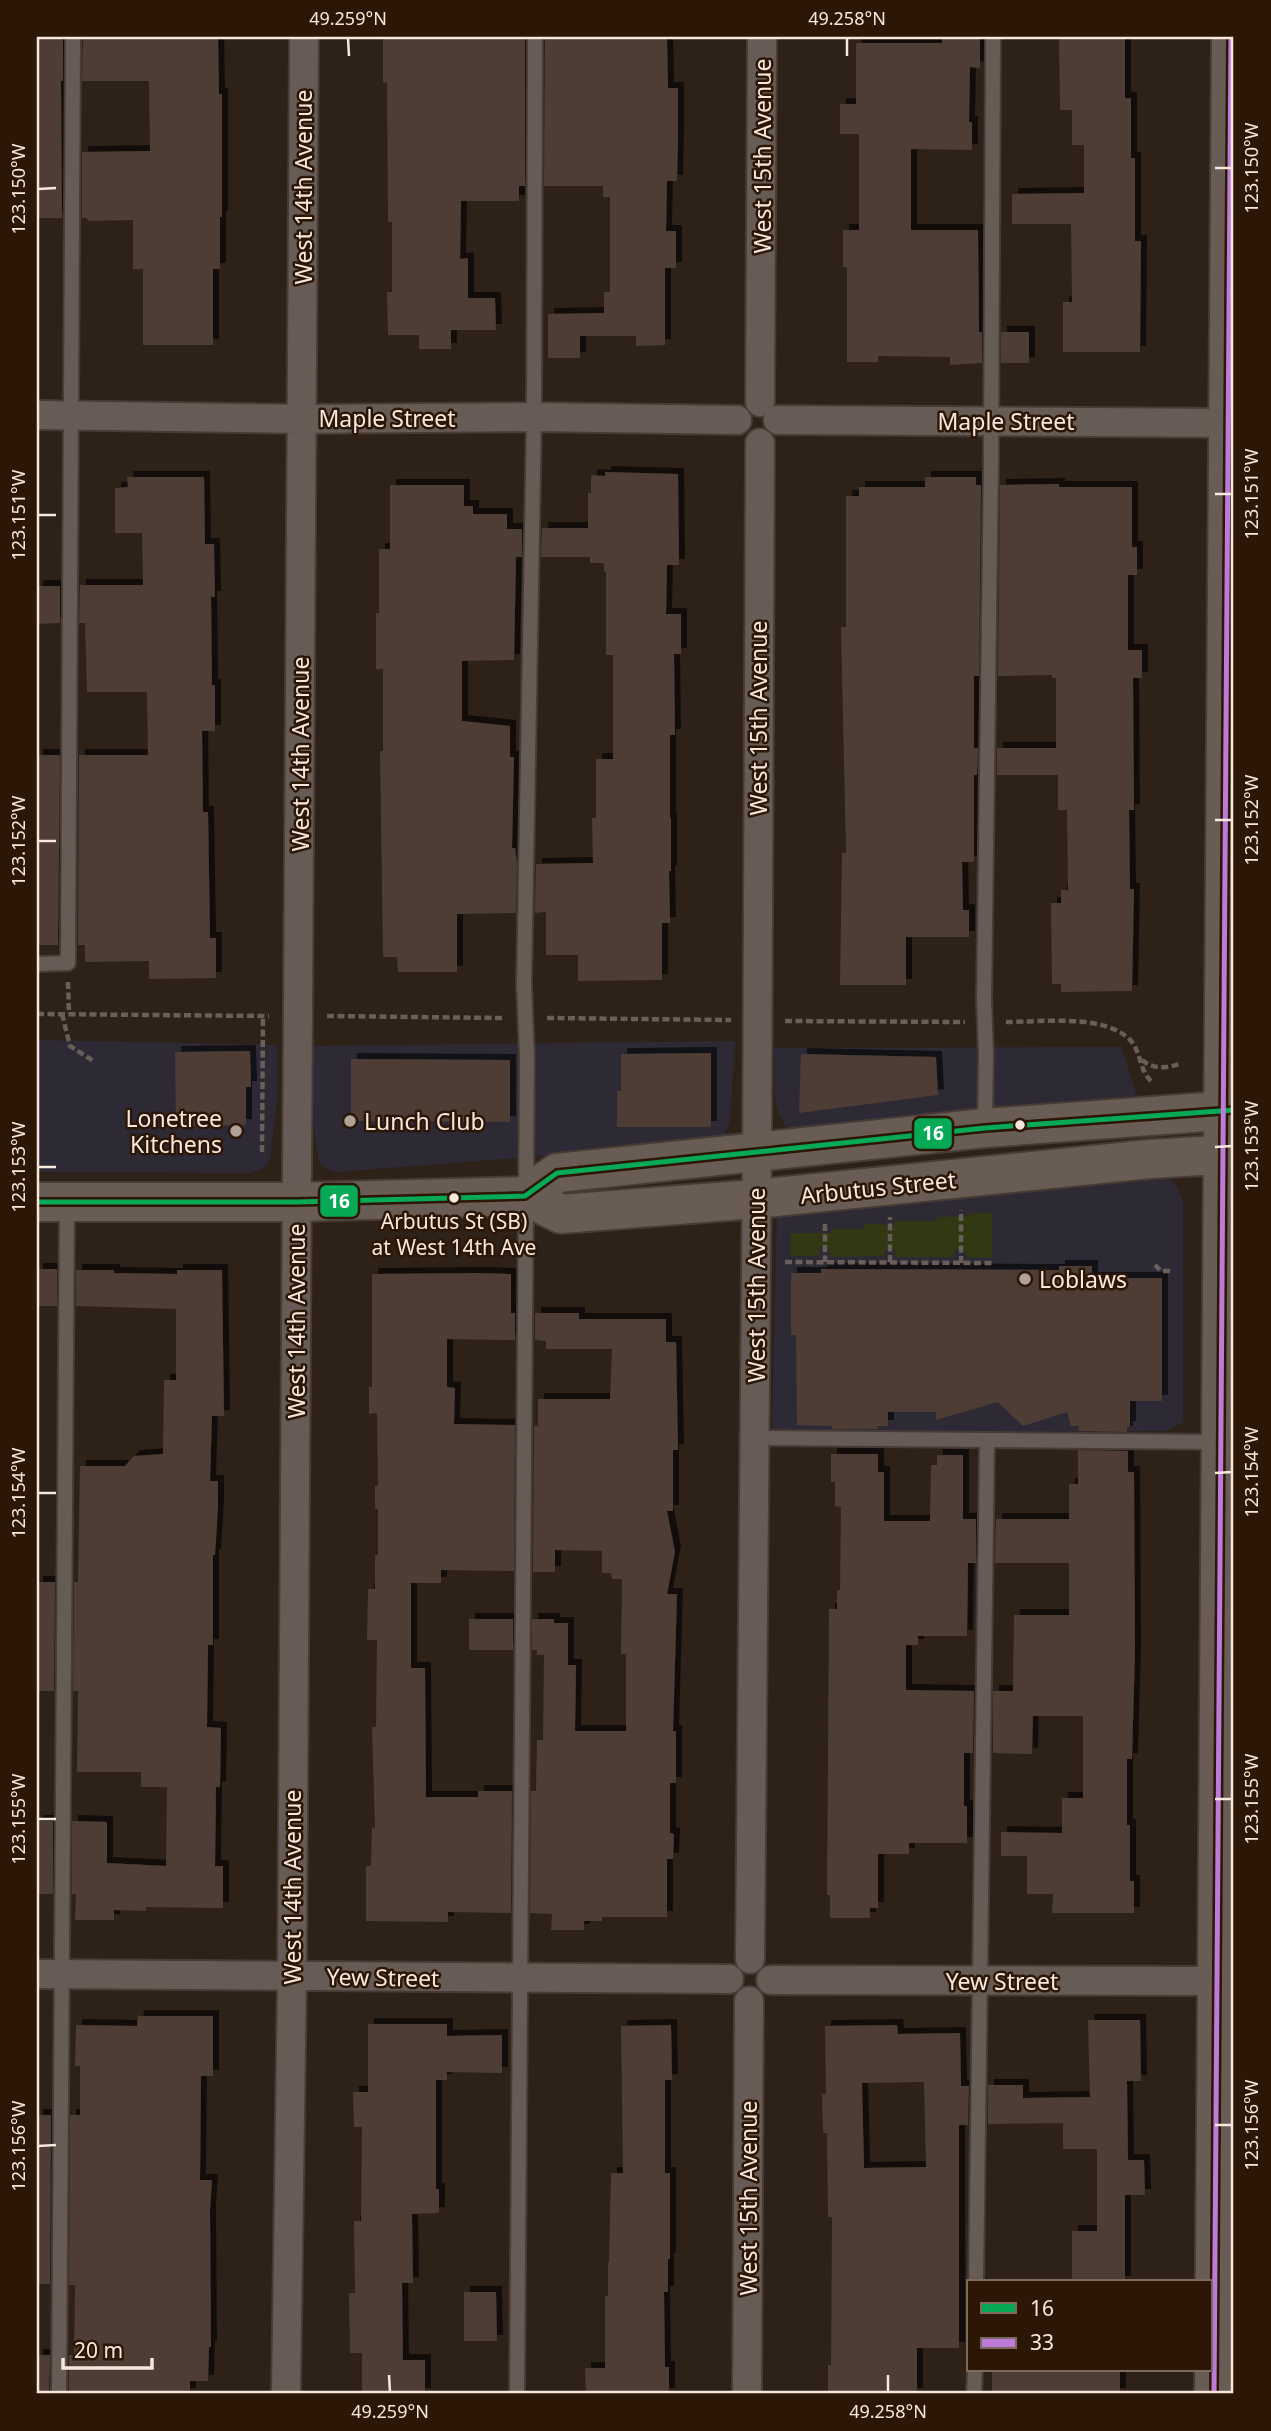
<svg xmlns="http://www.w3.org/2000/svg" width="1271" height="2431" font-family="'Noto Sans',sans-serif">
<style>
.commercial{fill:#2d2a36}
.green{fill:#313812}
.building{fill:#4d3d35;fill-rule:evenodd;filter:url(#shadow)}
.lines{fill:none;stroke-linecap:round;stroke-linejoin:round}
.lane-casing{stroke:#473b35;stroke-width:18}
.street-casing{stroke:#473b35;stroke-width:32}
.secondary-casing{stroke:#473b35;stroke-width:42}
.path{stroke:#695e58;stroke-width:4.5;stroke-dasharray:7 3.5;stroke-linecap:butt}
.lane{stroke:#675c55;stroke-width:14}
.street{stroke:#675c55;stroke-width:28}
.secondary{stroke:#685c54;stroke-width:38}
.bus-1-casing{stroke:#2c1606;stroke-width:10}
.bus-2-casing{stroke:#2c1606;stroke-width:10}
.bus-1{stroke:#06aa56;stroke-width:5}
.bus-2{stroke:#bd7bd9;stroke-width:5}
.ticks{fill:none;stroke:#f7e7dd;stroke-width:2.5}
.poi-dot{fill:#b1a298;stroke:#2c1606;stroke-width:2.5}
.bus-dot{fill:#f7e7dd;stroke:#2c1606;stroke-width:2.5}
.labels{text-anchor:middle;dominant-baseline:central;stroke-width:5;stroke-linejoin:round;paint-order:stroke}
.bus-label{font-size:21px;fill:#f7e7dd;stroke:#2c1606}
.street-label{font-size:23px;fill:#f7e7dd;stroke:#2c1606}
.poi-label{font-size:23px;fill:#f7e7dd;stroke:#2c1606;text-anchor:start}
.line-badge{stroke:#2c1606;stroke-width:2.5}
.badge-label{font-size:19px;text-anchor:middle;font-weight:bold;fill:#fff}
.neatline{fill:none;stroke:#f7e7dd;stroke-width:2.5}
.ticks-label{font-size:18px;text-anchor:middle;fill:#f7e7dd}
</style>
<defs>
<filter id="shadow"><feDropShadow dx="6" dy="-6" stdDeviation="0" flood-color="#0009"/></filter>
</defs>
<rect width="100%" height="100%" fill="#2e2118"/>
<path class="commercial" d="M 37,1040 L 277,1045 L 277,1100 L 270,1160 L 264,1168 L 251,1173 L 37,1172 Z
M 735,1041 L 730,1121 L 725,1134 L 709,1143 L 337,1172 L 328,1169 L 321,1164 L 318,1156 L 312,1116 L 313,1046 Z
M 1121,1047 L 1138,1099 L 795,1131 L 786,1126 L 779,1115 L 775,1100 L 774,1048 Z
M 1158,1178 L 1169,1179 L 1175,1184 L 1183,1200 L 1183,1422 L 1167,1431 L 772,1433 L 777,1207 Z"/>
<path class="green" d="M 969,1213 L 992,1213 L 992,1258 L 966,1257 L 965,1249 L 955,1249 L 954,1257 L 895,1257 L 895,1249 L 885,1249 L 885,1256 L 830,1257 L 829,1248 L 820,1247 L 819,1256 L 791,1256 L 791,1233 L 831,1233 L 832,1229 L 864,1229 L 864,1224 L 894,1225 L 895,1221 L 937,1221 L 937,1217 L 969,1216 Z"/>
<path class="building" d="M 37,37 L 63,37 L 63,81 L 61,81 L 62,218 L 37,218 Z
M 83,37 L 218,37 L 219,94 L 222,94 L 222,217 L 220,217 L 220,269 L 213,269 L 213,345 L 143,345 L 143,269 L 133,269 L 133,220 L 88,221 L 87,218 L 82,218 L 82,152 L 150,151 L 149,81 L 82,81 Z
M 383,37 L 525,37 L 525,186 L 519,186 L 519,201 L 461,201 L 460,259 L 468,258 L 468,298 L 495,298 L 496,330 L 451,330 L 451,349 L 419,349 L 419,335 L 388,335 L 387,292 L 392,292 L 392,222 L 388,222 L 387,82 L 383,83 Z
M 545,37 L 667,37 L 668,88 L 678,88 L 678,137 L 677,181 L 667,181 L 666,231 L 676,231 L 676,268 L 665,268 L 665,345 L 636,346 L 636,336 L 580,336 L 580,358 L 548,358 L 548,314 L 604,313 L 604,292 L 610,292 L 610,197 L 603,197 L 603,186 L 544,186 Z
M 942,37 L 980,37 L 980,68 L 970,67 L 969,122 L 972,122 L 972,150 L 911,149 L 911,230 L 978,230 L 979,332 L 982,332 L 982,363 L 950,365 L 950,357 L 878,356 L 878,362 L 847,362 L 847,267 L 843,267 L 843,230 L 859,230 L 859,134 L 840,134 L 840,104 L 856,104 L 856,43 L 942,43 Z
M 1059,37 L 1125,37 L 1125,98 L 1131,98 L 1131,158 L 1135,158 L 1135,241 L 1141,241 L 1140,352 L 1063,352 L 1063,302 L 1072,302 L 1071,224 L 1012,224 L 1012,194 L 1084,193 L 1084,145 L 1072,145 L 1072,110 L 1060,110 Z
M 1001,332 L 1029,332 L 1029,363 L 1001,363 Z
M 605,472 L 678,474 L 679,565 L 667,565 L 666,614 L 681,614 L 681,654 L 674,654 L 675,735 L 670,735 L 670,818 L 671,818 L 671,871 L 669,871 L 670,923 L 662,923 L 662,980 L 578,981 L 578,955 L 546,955 L 546,912 L 535,913 L 536,864 L 593,863 L 592,818 L 596,818 L 596,759 L 613,759 L 613,655 L 606,655 L 606,572 L 604,572 L 604,563 L 590,563 L 590,557 L 541,557 L 542,528 L 588,528 L 588,493 L 591,493 L 591,475 L 605,476 Z
M 127,477 L 204,477 L 205,544 L 214,544 L 215,597 L 211,597 L 212,685 L 215,685 L 215,731 L 202,731 L 203,812 L 208,812 L 210,938 L 216,938 L 216,978 L 149,979 L 149,961 L 85,962 L 85,945 L 78,945 L 79,755 L 148,755 L 147,692 L 87,692 L 85,623 L 79,623 L 80,585 L 143,585 L 142,533 L 115,533 L 115,488 L 128,487 Z
M 925,477 L 976,477 L 976,485 L 981,485 L 979,676 L 974,676 L 974,748 L 978,748 L 977,775 L 974,775 L 974,862 L 962,862 L 963,910 L 969,910 L 969,937 L 906,937 L 906,985 L 840,985 L 842,853 L 846,853 L 841,627 L 846,627 L 846,496 L 859,496 L 859,487 L 925,487 Z
M 1059,484 L 1059,487 L 1132,487 L 1132,547 L 1137,547 L 1137,575 L 1128,575 L 1128,650 L 1142,650 L 1142,678 L 1133,678 L 1134,810 L 1129,810 L 1130,889 L 1134,889 L 1132,991 L 1061,992 L 1061,984 L 1052,984 L 1051,903 L 1061,903 L 1061,890 L 1068,890 L 1067,810 L 1058,810 L 1058,775 L 997,775 L 997,748 L 1056,748 L 1056,678 L 1052,678 L 1052,675 L 998,676 L 1000,485 Z
M 390,485 L 464,485 L 464,506 L 473,506 L 473,514 L 507,514 L 507,529 L 522,529 L 522,557 L 516,557 L 514,660 L 462,661 L 462,721 L 510,726 L 510,757 L 514,757 L 512,848 L 515,848 L 517,864 L 516,913 L 457,914 L 457,972 L 398,972 L 397,957 L 383,957 L 380,751 L 383,751 L 383,669 L 376,669 L 376,613 L 379,613 L 379,549 L 390,549 Z
M 37,586 L 60,586 L 60,623 L 37,624 Z
M 37,755 L 60,755 L 58,945 L 37,945 Z
M 250,1051 L 251,1087 L 246,1087 L 246,1125 L 176,1126 L 175,1052 Z
M 711,1053 L 711,1127 L 617,1127 L 617,1091 L 621,1091 L 621,1054 Z
M 801,1054 L 936,1057 L 938,1095 L 799,1113 Z
M 351,1059 L 510,1060 L 510,1122 L 351,1121 Z
M 1059,1266 L 1092,1266 L 1092,1278 L 1162,1278 L 1162,1401 L 1130,1401 L 1130,1427 L 1127,1427 L 1127,1432 L 1078,1431 L 1079,1426 L 1071,1426 L 1067,1412 L 1023,1426 L 998,1402 L 936,1420 L 936,1412 L 888,1412 L 888,1426 L 878,1426 L 878,1429 L 832,1429 L 832,1426 L 797,1425 L 796,1335 L 791,1335 L 791,1273 L 821,1273 L 821,1269 L 1059,1270 Z
M 37,1269 L 57,1269 L 57,1306 L 37,1306 Z
M 76,1270 L 114,1270 L 114,1273 L 177,1274 L 177,1270 L 222,1270 L 224,1416 L 212,1416 L 210,1481 L 218,1481 L 218,1507 L 215,1555 L 213,1555 L 213,1645 L 208,1645 L 207,1727 L 221,1728 L 220,1787 L 216,1787 L 215,1866 L 223,1866 L 223,1908 L 146,1907 L 146,1911 L 114,1910 L 114,1920 L 75,1920 L 76,1894 L 72,1894 L 72,1821 L 107,1822 L 107,1863 L 166,1866 L 167,1787 L 141,1787 L 141,1772 L 77,1772 L 78,1691 L 73,1691 L 74,1582 L 78,1582 L 80,1466 L 125,1466 L 134,1456 L 163,1454 L 164,1380 L 176,1380 L 176,1309 L 76,1306 Z
M 478,1273 L 511,1274 L 511,1313 L 515,1313 L 515,1340 L 447,1339 L 447,1387 L 455,1388 L 454,1424 L 515,1425 L 514,1571 L 441,1570 L 441,1583 L 411,1583 L 411,1668 L 425,1668 L 426,1797 L 478,1797 L 478,1791 L 512,1791 L 511,1913 L 448,1912 L 448,1922 L 366,1921 L 366,1866 L 371,1866 L 372,1827 L 375,1828 L 372,1727 L 376,1727 L 377,1640 L 367,1640 L 368,1589 L 375,1589 L 375,1555 L 378,1555 L 378,1509 L 375,1509 L 375,1486 L 378,1486 L 377,1413 L 369,1414 L 369,1387 L 372,1387 L 372,1274 Z
M 535,1313 L 579,1313 L 579,1319 L 666,1319 L 666,1342 L 676,1342 L 678,1450 L 673,1450 L 673,1511 L 667,1511 L 675,1552 L 667,1594 L 677,1594 L 673,1731 L 676,1731 L 676,1783 L 670,1783 L 670,1833 L 674,1834 L 673,1859 L 667,1859 L 667,1917 L 602,1917 L 602,1921 L 584,1921 L 584,1930 L 551,1930 L 552,1914 L 530,1913 L 531,1791 L 536,1791 L 537,1740 L 543,1740 L 544,1655 L 537,1655 L 537,1650 L 532,1650 L 532,1619 L 554,1619 L 554,1623 L 568,1623 L 568,1665 L 576,1665 L 575,1731 L 626,1731 L 626,1654 L 621,1654 L 622,1579 L 612,1579 L 611,1573 L 602,1573 L 602,1551 L 555,1550 L 555,1572 L 533,1572 L 534,1426 L 538,1426 L 538,1399 L 610,1399 L 612,1349 L 546,1349 L 546,1341 L 535,1340 Z
M 1078,1450 L 1128,1451 L 1128,1472 L 1134,1472 L 1135,1650 L 1132,1759 L 1127,1759 L 1127,1825 L 1130,1825 L 1130,1881 L 1134,1881 L 1134,1913 L 1052,1913 L 1053,1894 L 1027,1894 L 1027,1856 L 1001,1856 L 1001,1832 L 1062,1833 L 1062,1798 L 1083,1798 L 1083,1716 L 1033,1716 L 1032,1754 L 993,1753 L 993,1691 L 1013,1691 L 1014,1615 L 1069,1615 L 1069,1563 L 995,1563 L 996,1519 L 1069,1519 L 1069,1484 L 1078,1484 Z
M 831,1454 L 878,1454 L 878,1472 L 884,1472 L 884,1521 L 930,1521 L 931,1465 L 937,1465 L 937,1455 L 963,1455 L 963,1519 L 976,1519 L 976,1563 L 968,1563 L 967,1636 L 918,1636 L 918,1645 L 906,1645 L 906,1690 L 974,1691 L 973,1753 L 964,1753 L 964,1806 L 967,1806 L 967,1843 L 909,1843 L 909,1854 L 878,1854 L 878,1908 L 870,1908 L 870,1918 L 830,1918 L 830,1895 L 827,1895 L 829,1609 L 837,1609 L 837,1590 L 840,1590 L 841,1507 L 835,1506 L 835,1482 L 831,1482 Z
M 37,1582 L 55,1582 L 54,1691 L 37,1691 Z
M 469,1619 L 513,1619 L 513,1650 L 469,1650 Z
M 37,1821 L 53,1821 L 53,1894 L 37,1894 Z
M 138,2016 L 213,2016 L 213,2076 L 201,2076 L 200,2180 L 212,2180 L 210,2210 L 211,2347 L 209,2347 L 208,2381 L 190,2381 L 190,2394 L 69,2394 L 69,2355 L 74,2355 L 75,2285 L 69,2285 L 70,2115 L 80,2115 L 80,2066 L 75,2066 L 76,2025 L 137,2026 Z
M 1088,2020 L 1140,2020 L 1141,2081 L 1127,2081 L 1128,2160 L 1144,2160 L 1145,2195 L 1125,2195 L 1125,2282 L 1072,2282 L 1072,2231 L 1097,2231 L 1097,2149 L 1063,2149 L 1063,2123 L 988,2124 L 988,2085 L 1023,2085 L 1023,2098 L 1090,2097 Z
M 368,2024 L 447,2024 L 447,2036 L 502,2035 L 502,2073 L 447,2072 L 447,2080 L 436,2080 L 436,2189 L 439,2189 L 439,2213 L 412,2214 L 413,2283 L 402,2283 L 403,2360 L 425,2360 L 425,2394 L 362,2394 L 362,2353 L 350,2353 L 349,2293 L 355,2293 L 354,2221 L 361,2221 L 362,2127 L 354,2127 L 353,2092 L 368,2092 Z
M 671,2025 L 672,2080 L 665,2080 L 665,2173 L 670,2173 L 670,2259 L 668,2259 L 668,2292 L 664,2292 L 665,2367 L 669,2367 L 669,2394 L 586,2394 L 585,2368 L 605,2368 L 605,2296 L 608,2296 L 608,2263 L 609,2263 L 611,2173 L 623,2173 L 621,2026 Z
M 897,2025 L 898,2034 L 960,2033 L 961,2086 L 969,2086 L 968,2125 L 959,2125 L 959,2348 L 917,2348 L 917,2394 L 828,2394 L 828,2365 L 831,2365 L 832,2217 L 828,2217 L 827,2133 L 823,2133 L 822,2094 L 826,2094 L 825,2026 ZM 924,2082 L 926,2167 L 864,2168 L 862,2083 Z
M 37,2115 L 51,2115 L 50,2284 L 37,2284 Z
M 464,2292 L 496,2292 L 497,2341 L 464,2341 Z
M 37,2355 L 50,2355 L 49,2394 L 37,2394 Z
M 992,2370 L 1120,2370 L 1120,2394 L 992,2394 Z"/>
<g class="lines">
<g class="lane-casing">
<path id="lane" d="M 37,964 L 68,963 L 73,37
M 985,1127 L 986,1054 L 984,1000 L 991,464 L 993,37
M 755,1438 L 1219,1442
M 976,2282 L 987,1440
M 59,2394 L 67,1202
M 517,2394 L 527,1056 L 524,985 L 534,417 L 535,37
M 974,2394 L 975,2370"/>
</g>
<g class="street-casing">
<path id="street" d="M 760,402 L 762,37
M 37,415 L 302,419 L 534,417 L 737,420
M 778,420 L 1234,423
M 750,1959 L 757,1153 L 760,443
M 37,1974 L 729,1979
M 771,1980 L 1234,1981
M 286,2394 L 292,1976 L 304,37
M 747,2394 L 749,2001"/>
</g>
<g class="secondary-casing">
<path id="secondary" d="M 525,1196 L 557,1173 L 985,1128 L 1234,1110
M 37,1202 L 297,1202 L 525,1196 L 561,1214 L 755,1199 L 1150,1159 L 1234,1154
M 1214,2394 L 1231,37"/>
</g>
<path class="path" d="M 68,982 L 69,1014
M 37,1014 L 269,1016
M 62,1014 L 70,1046 L 95,1062
M 327,1016 L 503,1018
M 547,1018 L 731,1020
M 785,1021 L 965,1022
M 1006,1022 C 1041,1022 1108,1013 1132,1042 C 1141,1054 1140,1071 1151,1081
M 1142,1060 C 1154,1070 1166,1068 1180,1064
M 262,1152 L 263,1016
M 825,1224 L 825,1262
M 785,1262 L 992,1263
M 890,1262 L 890,1217
M 961,1263 L 961,1210
M 1155,1265 L 1161,1271 L 1171,1271"/>
<use href="#lane" class="lane"/>
<use href="#street" class="street"/>
<use href="#secondary" class="secondary"/>
<g class="bus-1-casing">
<path id="bus-1" d="M 37,1202 L 297,1202 L 525,1196 L 557,1173 L 985,1128 L 1234,1110"/>
</g>
<g class="bus-2-casing">
<path id="bus-2" d="M 1214,2394 L 1231,37"/>
</g>
<use href="#bus-1" class="bus-1"/>
<use href="#bus-2" class="bus-2"/>
</g>
<path class="ticks" d="M 348,38 L 349,56M 847,38 L 847,56M 1215,168 L 1232,168M 38,189 L 56,188M 1215,494 L 1232,494M 38,515 L 56,515M 1215,820 L 1232,820M 38,841 L 56,841M 1215,1147 L 1232,1146M 38,1167 L 56,1167M 1215,1473 L 1232,1472M 38,1493 L 56,1493M 1215,1799 L 1232,1799M 38,1819 L 56,1819M 1215,2125 L 1232,2125M 38,2146 L 56,2145M 389,2375 L 390,2392M 888,2375 L 888,2392"/>
<g class="poi-dot">
<circle cx="350" cy="1121" r="7"/>
<circle cx="236" cy="1131" r="7"/>
<circle cx="1025" cy="1279" r="7"/>
</g>
<g class="bus-dot">
<circle cx="1020" cy="1125" r="6"/>
<circle cx="454" cy="1198" r="6"/>
</g>
<g class="labels">
<g class="bus-label">
<text x="454" y="1221">Arbutus St (SB)<tspan x="454" dy="26">at West 14th Ave</tspan></text>
</g>
<g class="street-label">
<text transform="translate(762 156) rotate(-90)">West 15th Avenue</text>
<text transform="translate(303 187) rotate(-90)">West 14th Avenue</text>
<text x="387" y="418">Maple Street</text>
<text x="1006" y="421">Maple Street</text>
<text transform="translate(758 718) rotate(-90)">West 15th Avenue</text>
<text transform="translate(300 754) rotate(-90)">West 14th Avenue</text>
<text transform="translate(878 1187) rotate(-6)">Arbutus Street</text>
<text transform="translate(756 1285) rotate(-90)">West 15th Avenue</text>
<text transform="translate(296 1321) rotate(-90)">West 14th Avenue</text>
<text transform="translate(292 1887) rotate(-90)">West 14th Avenue</text>
<text transform="translate(383 1977) rotate(1)">Yew Street</text>
<text x="1002" y="1981">Yew Street</text>
<text transform="translate(748 2198) rotate(-90)">West 15th Avenue</text>
</g>
<g class="poi-label">
<text x="222" y="1118" text-anchor="end">Lonetree<tspan x="222" dy="26">Kitchens</tspan></text>
<text x="364" y="1121">Lunch Club</text>
<text x="1039" y="1279">Loblaws</text>
</g>
</g>
<g class="line-badge">
<rect x="913" y="1117" width="40" height="33" rx="7" fill="#06aa56"/>
<rect x="319" y="1184" width="40" height="34" rx="7" fill="#06aa56"/>
</g>
<g class="badge-label">
<text x="933" y="1140">16</text>
<text x="339" y="1208">16</text>
</g>
<rect width="1271" height="2431" fill="none" stroke="#2c1606" stroke-width="77"/>
<rect x="967" y="2280" width="245" height="91" fill="#2c1606" stroke="#7d6a5c" stroke-width="2"/>
<rect x="981" y="2303" width="35" height="10" fill="#06aa56" stroke="#7d6a5c" stroke-width="2"/>
<text x="1030" y="2316" font-size="21" fill="#f7e7dd">16</text>
<rect x="981" y="2338" width="35" height="10" fill="#bd7bd9" stroke="#7d6a5c" stroke-width="2"/>
<text x="1030" y="2350" font-size="21" fill="#f7e7dd">33</text>
<path d="M63 2358v10h89v-10" fill="none" stroke="#f7e7dd" stroke-width="3.5"/>
<text x="74" y="2358" font-size="21" fill="#f7e7dd" stroke="#2c1606" stroke-width="5" paint-order="stroke">20 m</text>
<rect x="38" y="38" width="1194" height="2354" class="neatline"/>
<g class="ticks-label">
<text x="348" y="25">49.259°N</text>
<text x="847" y="25">49.258°N</text>
<text transform="translate(1252 168) rotate(-90)" y="6">123.150°W</text>
<text transform="translate(19 189) rotate(-90)" y="6">123.150°W</text>
<text transform="translate(1252 494) rotate(-90)" y="6">123.151°W</text>
<text transform="translate(19 515) rotate(-90)" y="6">123.151°W</text>
<text transform="translate(1252 820) rotate(-90)" y="6">123.152°W</text>
<text transform="translate(19 841) rotate(-90)" y="6">123.152°W</text>
<text transform="translate(1252 1146) rotate(-90)" y="6">123.153°W</text>
<text transform="translate(19 1167) rotate(-90)" y="6">123.153°W</text>
<text transform="translate(1252 1472) rotate(-90)" y="6">123.154°W</text>
<text transform="translate(19 1493) rotate(-90)" y="6">123.154°W</text>
<text transform="translate(1252 1799) rotate(-90)" y="6">123.155°W</text>
<text transform="translate(19 1819) rotate(-90)" y="6">123.155°W</text>
<text transform="translate(1252 2125) rotate(-90)" y="6">123.156°W</text>
<text transform="translate(19 2146) rotate(-90)" y="6">123.156°W</text>
<text x="390" y="2418">49.259°N</text>
<text x="888" y="2418">49.258°N</text>
</g>
</svg>
